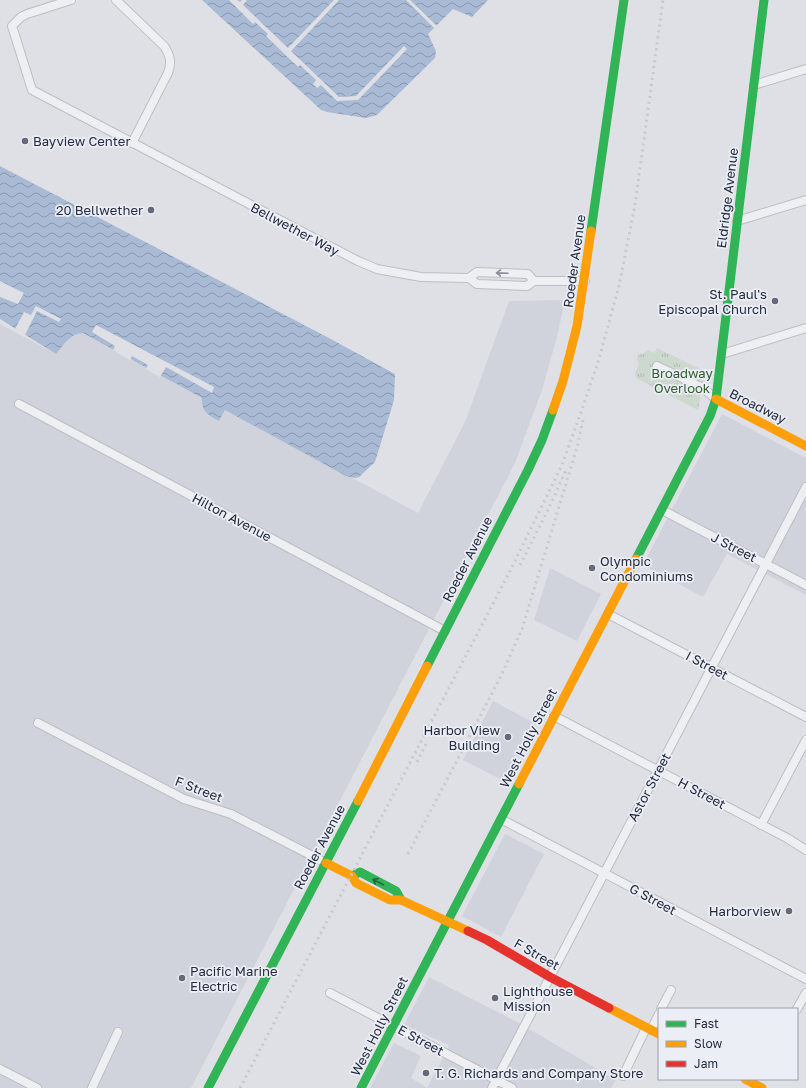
<svg xmlns="http://www.w3.org/2000/svg" width="806" height="1088" font-family="'Golos Text',sans-serif">
<style>
.built{fill:#d0d3dc}
.grass{fill:url(#grass-tufts)}
.water{fill:url(#water-waves)}
.pier{fill:#dfe0e5}
.lines{fill:none;stroke-linecap:round;stroke-linejoin:round}
.street-casing{stroke:#bdbec3;stroke-width:10}
.street{stroke:#eeeff2;stroke-width:8}
.fast{stroke:#30b455;stroke-width:9}
.slow{stroke:#ff9f0a;stroke-width:9}
.jam{stroke:#e5322d;stroke-width:9}
.rail{stroke:#c7c9cd;stroke-width:3;stroke-dasharray:2 4;stroke-linecap:butt}
.oneway{stroke:#898d98}
.oneway2{stroke:#296248}
.poi-dot{fill:#656a79;stroke:#ebeef5;stroke-width:1.5}
.labels{text-anchor:middle;dominant-baseline:central;stroke-width:3.5;stroke-linejoin:round;paint-order:stroke}
.poi-label{font-size:13px;fill:#242b3f;stroke:#ebeef5;text-anchor:start}
.street-label{font-size:13px;fill:#242b3f;stroke:#ebeef5}
.park-label{font-size:13px;fill:#345c30;stroke:#ebeef5}
</style>
<defs>
<pattern id="grass-tufts" width="24" height="20" patternUnits="userSpaceOnUse"><rect width="24" height="20" fill="#cdd9ce"/><path d="M3 7l-1-3M5 7V3M7 7l1-3M15 17l-1-3M17 17v-4M19 17l1-3" fill="none" stroke="#b0bab2"/></pattern>
<pattern id="water-waves" width="16" height="10" patternUnits="userSpaceOnUse"><rect width="16" height="10" fill="#a9bad4"/><path d="M0 5q4-4 8 0t8 0" fill="none" stroke="#8997ad"/></pattern>
</defs>
<rect width="100%" height="100%" fill="#dfe0e5"/>
<path class="built" d="M 565,300 L 557,337 L 542,390 L 515,463 L 191,1088 L 0,1088 L 0,324 L 56,354 L 67,340 L 77,334 L 83,333 L 203,398 L 202,404 L 209,416 L 219,421 L 225,410 L 418,513 L 465,422 L 509,301 Z
M 722,414 L 806,458 L 806,595 L 727,554 L 703,597 L 643,565 Z
M 550,568 L 601,594 L 577,641 L 534,620 Z
M 493,701 L 536,724 L 506,782 L 463,760 Z
M 505,834 L 544,854 L 501,937 L 462,916 Z
M 429,977 L 519,1023 L 616,1080 L 611,1088 L 370,1088 L 394,1043 L 421,1056 L 411,1078 L 427,1088 L 441,1062 L 449,1045 L 404,1025 Z"/>
<path class="grass" d="M 657,348 L 705,371 L 698,410 L 636,378 L 635,373 L 639,364 L 637,359 L 639,354 L 643,354 L 648,350 L 654,353 Z"/>
<path class="water" d="M 202,0 L 488,0 L 472,17 L 453,9 L 428,34 L 436,51 L 435,58 L 377,115 L 366,118 L 327,112 L 321,110 Z
M 0,166 L 327,337 L 395,374 L 394,400 L 375,462 L 359,477 L 355,478 L 346,476 L 225,410 L 219,421 C 209,416 201,411 202,398 L 83,333 C 70,334 64,344 56,354 L 0,319 Z"/>
<path class="pier" d="M 229,0 L 237,0 L 240,2 L 242,0 L 247,0 L 243,5 L 288,48 L 334,0 L 339,0 L 291,51 L 339,97 L 356,96 L 404,46 L 407,49 L 358,100 L 337,101 L 321,85 L 317,88 L 313,84 L 316,80 L 300,65 L 298,67 L 266,36 L 268,34 L 255,22 L 253,24 Z
M 406,0 L 410,0 L 438,27 L 435,29 Z
M 0,281 L 24,293 L 18,304 L 0,297 Z
M 36,306 L 61,319 L 59,322 L 37,311 L 24,337 L 14,331 L 24,312 L 31,315 Z
M 96,325 L 214,387 L 212,393 L 166,367 L 160,377 L 146,369 L 148,365 L 132,356 L 130,360 L 113,350 L 115,346 L 92,332 Z"/>
<g class="lines">
<g class="street-casing">
<path id="street" d="M 71,0 L 27,14 L 21,17 L 12,26 L 32,90 L 358,261 L 377,269 L 421,277 L 469,278 L 477,272 L 528,274 L 534,281
M 116,0 L 164,46 C 170,55 172,62 168,73 L 132,143
M 754,85 L 806,69
M 737,221 L 806,200
M 469,278 L 477,284 L 527,286 L 534,281 L 585,281
M 722,354 L 806,328
M 657,366 L 703,388 L 716,399
M 19,404 L 445,631
M 662,510 L 806,585
M 608,614 L 806,717
M 554,716 L 787,838 L 806,850
M 38,723 L 184,799 L 231,814 L 326,863
M 501,819 L 806,979
M 761,825 L 806,740
M 330,993 L 512,1088
M 661,1009 L 671,990
M 797,1009 L 806,993
M 651,1030 L 659,1014
M 0,1069 L 37,1088
M 623,1076 L 646,1028
M 92,1088 L 118,1032
M 492,1088 L 806,487"/>
</g>
<use href="#street" class="street"/>
<path class="fast" d="M 591,231 L 624,0
M 636,559 L 710,416 L 716,399 L 764,0
M 427,666 L 528,470 L 542,440 L 553,410
M 352,876 L 360,872 L 396,891 L 401,900
M 208,1088 L 358,801
M 361,1088 L 519,784"/>
<path class="slow" d="M 716,399 L 806,446
M 553,410 L 563,381 L 577,326 L 591,231
M 519,784 L 636,559
M 358,801 L 427,666
M 326,863 L 352,876 L 356,883 L 390,900 L 401,900 L 468,931
M 609,1008 L 659,1034
M 745,1079 L 762,1088"/>
<path class="jam" d="M 468,931 L 487,940 L 550,977 L 609,1008"/>
<path class="rail" d="M 520,565 L 548,510 L 567,468
M 417,762 L 427,742
M 408,854 L 501,676 L 522,629 L 578,444 L 583,420
M 240,1088 L 510,571 L 562,465 L 581,412 L 598,362 L 619,286 L 635,205 L 663,0"/>
</g>
<defs><path id="oneway-shaft" d="M-6 0H5M1.5-3L5.5 0L1.5 3" fill="none" stroke-width="1.6" stroke-linecap="round" stroke-linejoin="round"/></defs>
<use class="oneway" href="#oneway-shaft" transform="translate(502 273) rotate(-178)"/>
<use class="oneway2" href="#oneway-shaft" transform="translate(378 882) rotate(-152)"/>
<g class="poi-dot">
<circle cx="25" cy="141" r="4"/>
<circle cx="151" cy="210" r="4"/>
<circle cx="775" cy="301" r="4"/>
<circle cx="592" cy="568" r="4"/>
<circle cx="508" cy="737" r="4"/>
<circle cx="789" cy="911" r="4"/>
<circle cx="182" cy="978" r="4"/>
<circle cx="495" cy="998" r="4"/>
<circle cx="426" cy="1073" r="4"/>
</g>
<g class="labels">
<g class="poi-label">
<text x="33" y="141">Bayview Center</text>
<text x="143" y="210" text-anchor="end">20 Bellwether</text>
<text x="767" y="294" text-anchor="end">St. Paul's<tspan x="767" dy="15">Episcopal Church</tspan></text>
<text x="600" y="561">Olympic<tspan x="600" dy="15">Condominiums</tspan></text>
<text x="500" y="730" text-anchor="end">Harbor View<tspan x="500" dy="15">Building</tspan></text>
<text x="781" y="911" text-anchor="end">Harborview</text>
<text x="190" y="971">Pacific Marine<tspan x="190" dy="15">Electric</tspan></text>
<text x="503" y="991">Lighthouse<tspan x="503" dy="15">Mission</tspan></text>
<text x="434" y="1073">T. G. Richards and Company Store</text>
</g>
<g class="street-label">
<text transform="translate(727 198) rotate(-83)">Eldridge Avenue</text>
<text transform="translate(295 229) rotate(28)">Bellwether Way</text>
<text transform="translate(574 261) rotate(-82)">Roeder Avenue</text>
<text transform="translate(758 406) rotate(27)">Broadway</text>
<text transform="translate(232 517) rotate(28)">Hilton Avenue</text>
<text transform="translate(734 547) rotate(27)">J Street</text>
<text transform="translate(467 559) rotate(-63)">Roeder Avenue</text>
<text transform="translate(707 665) rotate(28)">I Street</text>
<text transform="translate(528 738) rotate(-63)">West Holly Street</text>
<text transform="translate(649 787) rotate(-62)">Astor Street</text>
<text transform="translate(199 789) rotate(21)">F Street</text>
<text transform="translate(702 793) rotate(28)">H Street</text>
<text transform="translate(319 847) rotate(-62)">Roeder Avenue</text>
<text transform="translate(653 899) rotate(28)">G Street</text>
<text transform="translate(537 954) rotate(30)">F Street</text>
<text transform="translate(379 1026) rotate(-63)">West Holly Street</text>
<text transform="translate(421 1040) rotate(28)">E Street</text>
</g>
<g class="park-label">
<text x="682" y="373">Broadway<tspan x="682" dy="15">Overlook</tspan></text>
</g>
</g>
<rect x="658" y="1008" width="140" height="72" fill="#ebeef5" stroke="#9ba0ac"/>
<rect x="666" y="1021" width="20" height="6" fill="#30b455" stroke="#9ba0ac"/>
<text x="694" y="1028" font-size="12" fill="#242b3f">Fast</text>
<rect x="666" y="1041" width="20" height="6" fill="#ff9f0a" stroke="#9ba0ac"/>
<text x="694" y="1048" font-size="12" fill="#242b3f">Slow</text>
<rect x="666" y="1061" width="20" height="6" fill="#e5322d" stroke="#9ba0ac"/>
<text x="694" y="1068" font-size="12" fill="#242b3f">Jam</text>
</svg>
